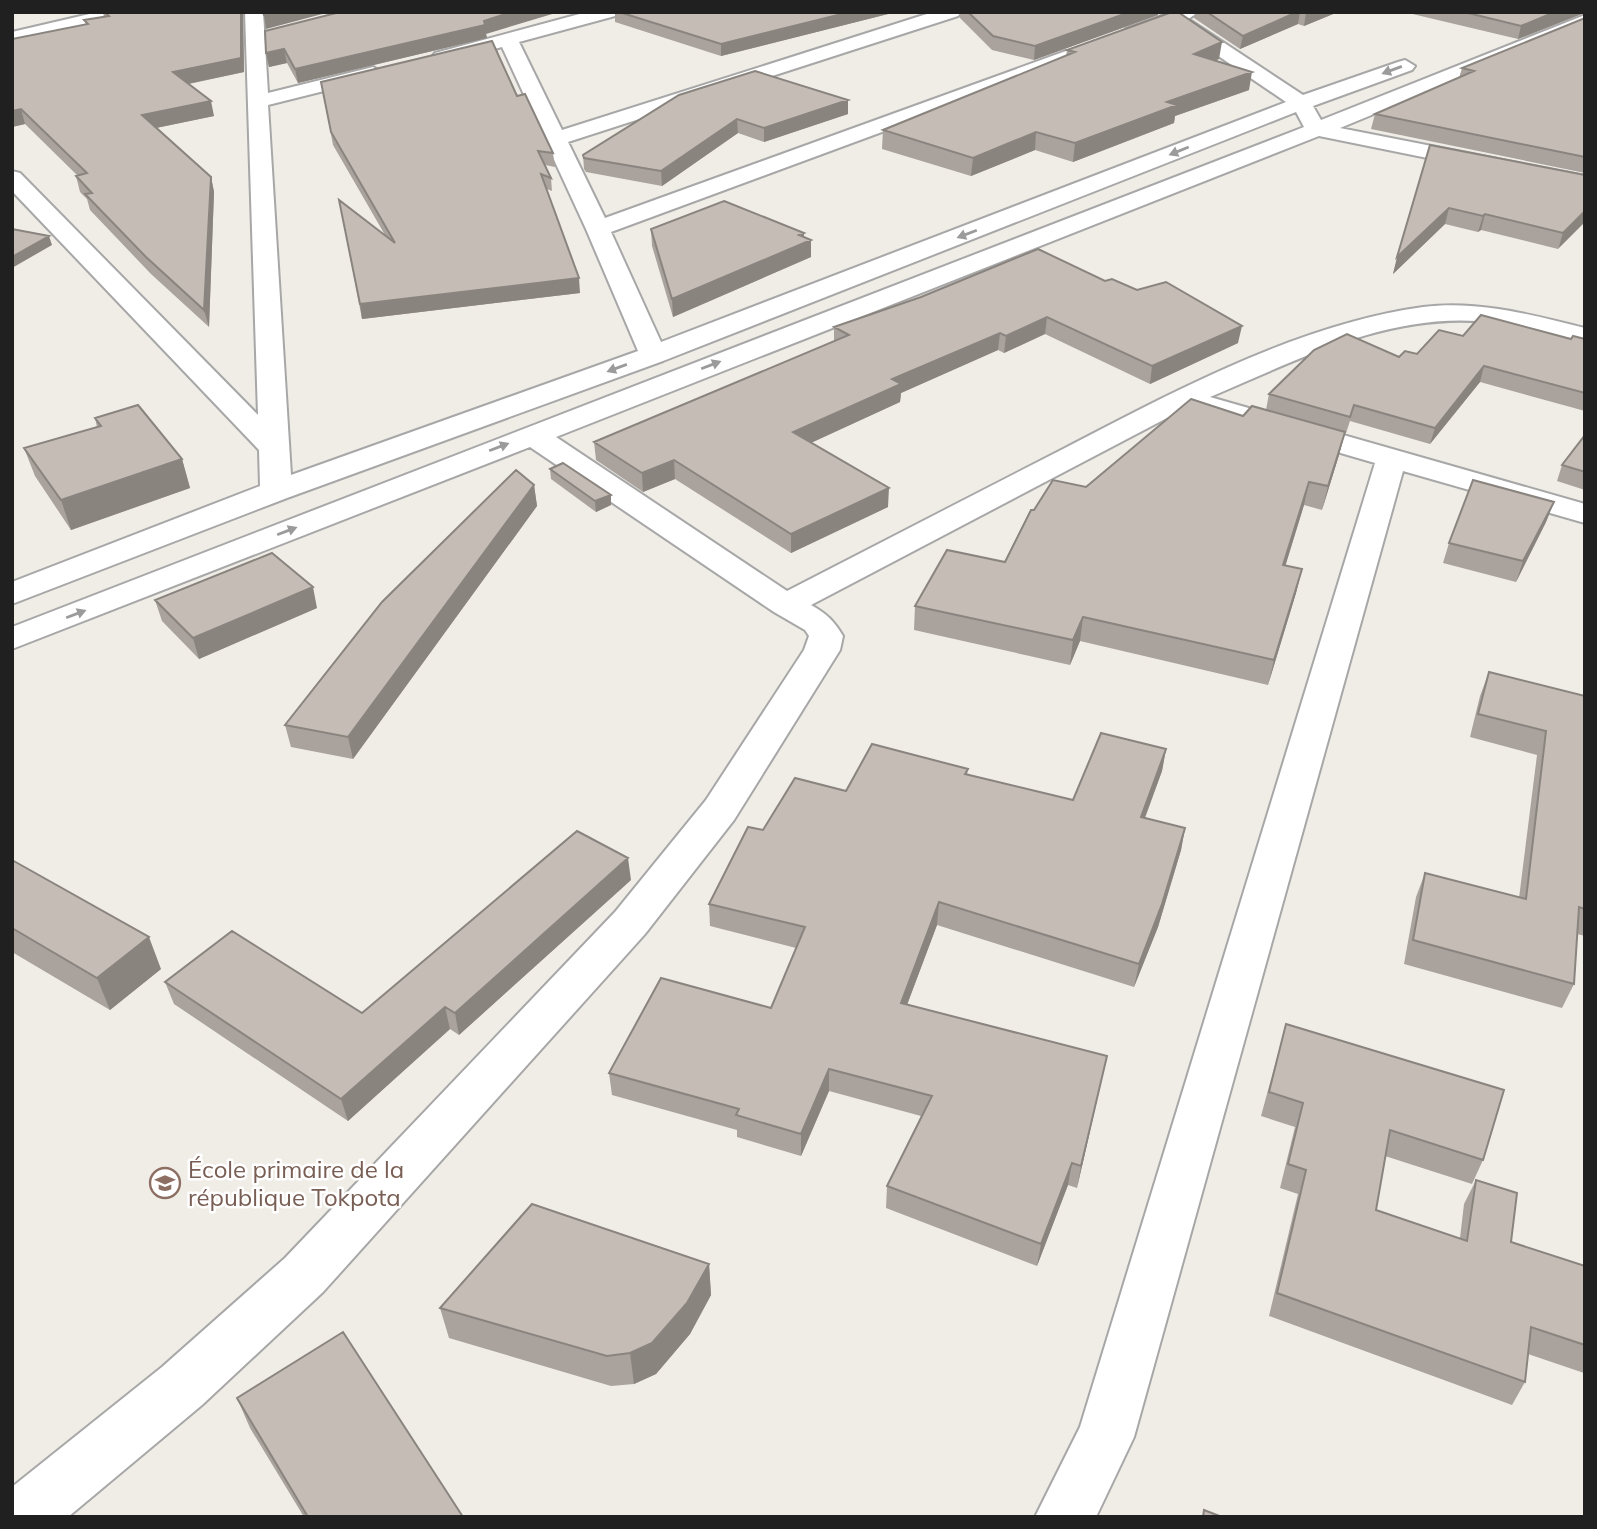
<svg xmlns="http://www.w3.org/2000/svg" width="1597" height="1529" font-family="Mulish,sans-serif">
<style>
.lines{fill:none;stroke-linecap:round;stroke-linejoin:round}
.minor-casing{stroke:#a7a7a7;stroke-width:4}
.minor{fill:#fff;fill-rule:evenodd}
.wall{fill:#a9a29d}
.shaded-wall{fill:#8a847f}
.building{fill:#c5bcb6;stroke:#8a847f;stroke-width:2}
.oneway{fill:#9b9b9b}
.labels{text-anchor:middle;dominant-baseline:central;stroke-width:5;stroke-linejoin:round;paint-order:stroke}
.near-education-label{font-size:24px;fill:#785e54;stroke:#fff;text-anchor:start}
</style>
<rect width="100%" height="100%" fill="#f0ede7"/>
<g class="lines">
<g class="minor-casing">
<path id="minor" d="M 98,12 L 131,12 L 128,16 L 12,44 L 12,32 Z
M 245,12 L 263,12 L 268,93 L 373,67 L 383,73 L 380,77 L 268,105 L 291,475 L 638,351 L 586,229 L 502,47 L 442,63 L 432,57 L 435,53 L 587,12 L 618,12 L 615,16 L 519,42 L 562,130 L 933,12 L 961,12 L 958,16 L 568,142 L 605,218 L 1066,51 L 1080,51 L 1083,55 L 1080,59 L 611,232 L 661,342 L 1286,102 L 1173,25 L 1133,39 L 1124,33 L 1126,29 L 1173,12 L 1199,12 L 1188,19 L 1303,95 L 1398,62 L 1405,60 L 1415,66 L 1412,70 L 1313,106 L 1321,120 L 1585,15 L 1585,27 L 1340,128 L 1585,176 L 1585,190 L 1319,136 L 556,437 L 787,591 C 880,543 973,495 1065,448 C 1175,391 1299,324 1423,307 C 1478,300 1532,315 1585,328 L 1585,344 C 1556,337 1526,327 1496,323 C 1395,309 1300,359 1210,397 L 1585,504 L 1585,523 L 1403,471 L 1134,1437 L 1096,1517 L 1035,1517 L 1080,1427 L 1375,463 L 1186,408 L 811,605 C 827,614 834,621 843,636 L 840,650 L 734,820 L 645,934 L 323,1292 L 202,1405 L 68,1517 L 12,1517 L 12,1487 L 162,1367 L 285,1258 L 615,912 L 706,800 L 804,650 L 809,636 L 805,630 L 774,612 L 530,447 L 12,649 L 12,627 L 1304,127 L 1296,112 L 663,361 L 287,498 L 12,604 L 12,582 L 260,486 L 259,450 L 12,191 L 12,171 L 20,173 L 258,415 Z"/>
</g>
<use href="#minor" class="minor"/>
</g>
<path class="wall" d="M 103,12 L 243,12 L 244,72 L 189,84 L 214,116 L 156,128 L 211,177 L 214,192 L 209,327 L 151,274 L 90,210 L 87,199 L 80,192 L 76,176 L 78,176 L 25,124 L 12,127 L 12,39 L 86,24 L 84,20 L 104,17 Z
M 340,12 L 486,34 L 487,38 L 298,83 L 287,63 L 269,67 L 266,53 Z
M 615,12 L 896,12 L 721,56 L 615,22 Z
M 960,12 L 1158,12 L 1158,15 L 1034,60 L 992,50 L 960,18 Z
M 1195,12 L 1338,12 L 1304,26 L 1298,24 L 1240,49 L 1194,18 Z
M 1404,12 L 1585,12 L 1585,13 L 1518,39 Z
M 1585,18 L 1585,173 L 1371,129 L 1375,114 L 1459,78 L 1462,68 Z
M 1067,50 L 1219,59 L 1215,60 L 1249,90 L 1175,116 L 1174,123 L 1073,162 L 1035,150 L 971,176 L 882,149 L 883,130 L 1066,56 Z
M 321,82 L 517,96 L 553,153 L 555,167 L 545,165 L 551,178 L 552,191 L 547,189 L 580,293 L 362,319 L 339,200 L 385,235 L 333,145 Z
M 679,95 L 848,114 L 764,142 L 738,133 L 662,186 L 586,172 L 584,169 L 583,155 Z
M 1430,145 L 1585,175 L 1558,249 L 1481,230 L 1478,232 L 1445,224 L 1393,274 Z
M 651,229 L 804,233 L 804,237 L 811,257 L 673,317 L 652,246 Z
M 1105,281 L 1238,343 L 1150,384 L 1045,334 L 1004,353 L 998,350 L 901,393 L 900,402 L 811,443 L 888,507 L 791,553 L 675,479 L 643,492 L 596,460 L 594,442 L 834,341 L 834,327 Z
M 1463,336 L 1585,339 L 1585,411 L 1480,382 L 1430,444 L 1350,421 L 1346,433 L 1345,433 L 1339,455 L 1322,510 L 1304,505 L 1285,566 L 1302,569 L 1296,593 L 1268,685 L 1080,641 L 1070,665 L 914,630 L 915,606 L 1005,562 L 1034,510 L 1243,416 L 1266,410 L 1269,394 L 1399,357 L 1417,354 Z
M 95,418 L 182,459 L 190,488 L 71,530 L 35,476 L 24,448 L 97,427 Z
M 1585,435 L 1585,490 L 1557,481 L 1562,465 Z
M 550,469 L 611,505 L 596,512 L 551,479 Z
M 534,485 L 537,506 L 353,759 L 291,747 L 285,725 Z
M 1554,502 L 1546,522 L 1516,582 L 1443,563 L 1449,543 Z
M 155,600 L 317,608 L 199,659 L 162,621 Z
M 1489,672 L 1585,696 L 1585,936 L 1577,934 L 1574,984 L 1562,1008 L 1404,964 L 1416,897 L 1425,873 L 1519,898 L 1537,755 L 1470,737 L 1480,696 Z
M 1166,749 L 1162,771 L 1145,818 L 1185,828 L 1181,850 L 1158,927 L 1134,987 L 937,925 L 907,1005 L 1107,1056 L 1077,1188 L 1068,1185 L 1037,1266 L 886,1208 L 887,1186 L 921,1116 L 829,1091 L 801,1156 L 737,1137 L 737,1130 L 612,1095 L 609,1073 L 771,1008 L 796,948 L 710,926 L 709,904 L 763,830 L 846,791 L 968,769 L 967,775 L 1073,800 Z
M 12,860 L 161,969 L 110,1010 L 12,952 Z
M 631,880 L 459,1035 L 450,1029 L 348,1121 L 174,1004 L 165,982 L 362,1013 Z
M 1286,1024 L 1483,1160 L 1472,1184 L 1385,1156 L 1376,1210 L 1460,1238 L 1464,1204 L 1476,1180 L 1511,1242 L 1585,1266 L 1584,1373 L 1528,1354 L 1525,1382 L 1512,1405 L 1269,1316 L 1298,1194 L 1280,1188 L 1295,1127 L 1261,1116 Z
M 709,1264 L 711,1295 L 690,1334 L 656,1374 L 634,1384 L 611,1386 L 449,1338 L 440,1308 Z
M 237,1398 L 463,1517 L 304,1517 L 250,1428 Z"/>
<path class="shaded-wall" d="M 241,12 L 243,12 L 244,72 L 177,86 L 173,72 Z
M 275,12 L 330,12 L 266,29 L 264,15 Z
M 512,12 L 559,12 L 486,34 L 487,38 L 298,83 L 295,69 Z
M 850,12 L 896,12 L 721,56 L 721,44 Z
M 1130,12 L 1158,12 L 1158,15 L 1034,60 L 1035,46 Z
M 1297,12 L 1300,12 L 1298,24 L 1240,49 L 1243,36 Z
M 1338,12 L 1304,26 L 1306,13 Z
M 1555,12 L 1584,13 L 1518,39 L 1521,26 Z
M 1222,42 L 1219,59 L 1191,71 L 1194,54 Z
M 284,49 L 287,63 L 269,67 L 266,53 Z
M 1252,72 L 1249,90 L 1175,116 L 1174,123 L 1073,162 L 1075,143 L 1167,102 Z
M 848,100 L 848,114 L 764,142 L 764,128 Z
M 211,101 L 214,116 L 146,130 L 142,115 Z
M 21,109 L 25,124 L 12,127 L 12,111 Z
M 737,119 L 738,133 L 662,186 L 661,171 Z
M 1036,132 L 1035,150 L 971,176 L 973,158 Z
M 211,177 L 214,192 L 209,327 L 204,310 Z
M 1449,208 L 1445,224 L 1393,274 L 1397,257 Z
M 1585,211 L 1585,222 L 1558,249 L 1563,233 Z
M 1485,214 L 1481,230 L 1478,232 L 1483,216 Z
M 804,233 L 804,243 L 811,240 L 811,257 L 673,317 L 672,299 Z
M 49,236 L 52,245 L 12,268 L 12,257 Z
M 579,278 L 580,293 L 362,319 L 360,304 Z
M 1047,317 L 1045,334 L 1004,353 L 1006,336 Z
M 1242,326 L 1238,343 L 1150,384 L 1152,366 Z
M 1000,333 L 998,350 L 901,393 L 900,402 L 793,451 L 793,432 L 892,379 Z
M 1484,366 L 1480,382 L 1430,444 L 1435,428 Z
M 1345,432 L 1339,455 L 1322,510 L 1328,486 Z
M 182,459 L 190,488 L 71,530 L 61,500 Z
M 674,460 L 675,479 L 643,492 L 642,473 Z
M 1309,482 L 1304,505 L 1278,590 L 1283,565 Z
M 534,485 L 537,506 L 353,759 L 348,737 Z
M 889,488 L 888,507 L 791,553 L 791,534 Z
M 611,495 L 611,505 L 596,512 L 595,501 Z
M 1554,502 L 1546,522 L 1516,582 L 1523,561 Z
M 1302,569 L 1296,593 L 1268,685 L 1274,660 Z
M 313,587 L 317,608 L 199,659 L 193,638 Z
M 1083,617 L 1080,641 L 1070,665 L 1073,640 Z
M 1166,749 L 1162,771 L 1137,839 L 1141,817 Z
M 1185,828 L 1181,850 L 1158,927 L 1134,987 L 1139,964 Z
M 628,858 L 631,880 L 459,1035 L 455,1013 Z
M 939,902 L 937,925 L 899,1026 L 901,1003 Z
M 149,937 L 161,969 L 110,1010 L 97,978 Z
M 445,1007 L 450,1029 L 348,1121 L 341,1099 Z
M 1107,1056 L 1077,1188 L 1081,1166 Z
M 829,1069 L 829,1091 L 801,1156 L 801,1134 Z
M 1072,1163 L 1068,1185 L 1037,1266 L 1041,1244 Z
M 709,1264 L 711,1295 L 690,1334 L 656,1374 L 634,1384 L 630,1353 Z"/>
<path class="building" d="M 105,12 L 241,12 L 241,58 L 173,72 L 211,101 L 142,115 L 211,177 L 204,310 L 146,257 L 85,194 L 92,193 L 76,176 L 87,173 L 21,109 L 12,111 L 12,39 L 88,24 L 84,20 L 109,16 Z
M 263,12 L 275,12 L 264,15 Z
M 340,12 L 512,12 L 484,21 L 485,25 L 295,69 L 284,49 L 266,53 L 265,31 Z
M 619,12 L 850,12 L 721,44 Z
M 968,12 L 1130,12 L 1035,46 L 993,36 Z
M 1172,12 L 1178,12 L 1222,42 L 1194,54 L 1252,72 L 1167,102 L 1177,105 L 1075,143 L 1036,132 L 973,158 L 883,130 L 1075,52 L 1067,50 Z
M 1207,12 L 1297,12 L 1243,36 Z
M 1464,12 L 1555,12 L 1521,26 Z
M 1585,18 L 1585,157 L 1375,114 L 1474,71 L 1462,68 Z
M 492,41 L 517,96 L 525,94 L 553,153 L 538,151 L 551,178 L 541,174 L 579,278 L 360,304 L 339,200 L 395,243 L 331,132 L 321,82 Z
M 755,71 L 848,100 L 764,128 L 737,119 L 661,171 L 584,158 L 583,155 L 679,95 Z
M 1430,145 L 1585,175 L 1585,211 L 1563,233 L 1485,214 L 1483,216 L 1449,208 L 1397,257 Z
M 724,201 L 804,233 L 799,235 L 811,240 L 672,299 L 651,229 Z
M 12,229 L 49,236 L 12,257 Z
M 1038,249 L 1105,281 L 1112,279 L 1137,290 L 1166,282 L 1242,326 L 1152,366 L 1047,317 L 1006,336 L 1000,333 L 892,379 L 901,384 L 793,432 L 889,488 L 791,534 L 674,460 L 642,473 L 594,442 L 849,335 L 834,327 L 921,297 Z
M 1481,315 L 1571,339 L 1573,336 L 1585,339 L 1585,393 L 1484,366 L 1435,428 L 1354,405 L 1350,417 L 1269,394 L 1314,350 L 1347,334 L 1399,357 L 1405,351 L 1417,354 L 1439,330 L 1463,336 Z
M 1191,399 L 1243,416 L 1252,406 L 1345,432 L 1328,486 L 1309,482 L 1283,565 L 1302,569 L 1274,660 L 1083,617 L 1073,640 L 915,606 L 947,550 L 1005,562 L 1031,510 L 1034,510 L 1053,480 L 1086,487 Z
M 138,405 L 182,459 L 61,500 L 24,448 L 101,426 L 95,418 Z
M 1585,435 L 1585,472 L 1562,465 Z
M 563,463 L 611,495 L 595,501 L 550,469 Z
M 516,470 L 534,485 L 348,737 L 285,725 L 382,602 Z
M 1473,480 L 1554,502 L 1523,561 L 1449,543 Z
M 272,553 L 313,587 L 193,638 L 155,600 Z
M 1489,672 L 1585,696 L 1585,909 L 1579,907 L 1574,984 L 1413,940 L 1425,873 L 1526,899 L 1546,731 L 1478,714 Z
M 1101,733 L 1166,749 L 1141,817 L 1185,828 L 1162,904 L 1139,964 L 939,902 L 901,1003 L 1107,1056 L 1081,1166 L 1072,1163 L 1041,1244 L 887,1186 L 932,1096 L 829,1069 L 801,1134 L 736,1115 L 739,1109 L 609,1073 L 661,978 L 771,1008 L 805,927 L 709,904 L 748,827 L 763,830 L 795,778 L 846,791 L 872,744 L 968,769 L 965,774 L 1073,800 Z
M 577,831 L 628,858 L 455,1013 L 445,1007 L 341,1099 L 165,982 L 232,931 L 362,1013 Z
M 12,860 L 149,937 L 97,978 L 12,928 Z
M 1286,1024 L 1504,1090 L 1483,1160 L 1390,1130 L 1376,1210 L 1467,1241 L 1476,1180 L 1517,1193 L 1511,1242 L 1585,1266 L 1585,1345 L 1531,1327 L 1525,1382 L 1277,1293 L 1306,1170 L 1288,1164 L 1303,1103 L 1269,1092 Z
M 532,1204 L 709,1264 L 687,1303 L 652,1343 L 630,1353 L 607,1356 L 440,1308 Z
M 343,1332 L 463,1517 L 308,1517 L 237,1398 Z
M 1204,1510 L 1222,1517 L 1203,1517 Z"/>
<defs><path id="oneway-solid" d="M-6-.8H1V-3.2L6.5 0L1 3.2V.8H-6Z" transform="scale(1.75)"/></defs>
<g class="oneway">
<use href="#oneway-solid" transform="translate(1392 70) rotate(160)"/>
<use href="#oneway-solid" transform="translate(1179 151) rotate(158)"/>
<use href="#oneway-solid" transform="translate(967 234) rotate(159)"/>
<use href="#oneway-solid" transform="translate(711 365) rotate(-21)"/>
<use href="#oneway-solid" transform="translate(617 368) rotate(160)"/>
<use href="#oneway-solid" transform="translate(499 447) rotate(-21)"/>
<use href="#oneway-solid" transform="translate(287 531) rotate(-21)"/>
<use href="#oneway-solid" transform="translate(76 614) rotate(-21)"/>
</g>
<defs>
<g id="school-ring" transform="scale(1.575)"><circle r="9.5" fill="#fff" stroke="#8d6e63" stroke-width="1.5"/><path d="M0-5L7-2L0 1L-7-2ZM-4 1L0 2.5L4 1V4Q0 6-4 4Z" fill="#8d6e63"/></g>
</defs>
<g fill-rule="evenodd">
<use href="#school-ring" x="165" y="1183"/>
</g>
<g class="labels">
<g class="near-education-label">
<text x="188" y="1169">École primaire de la<tspan x="188" dy="28">république Tokpota</tspan></text>
</g>
</g>
<rect width="1597" height="1529" fill="none" stroke="#202020" stroke-width="28"/>
</svg>
